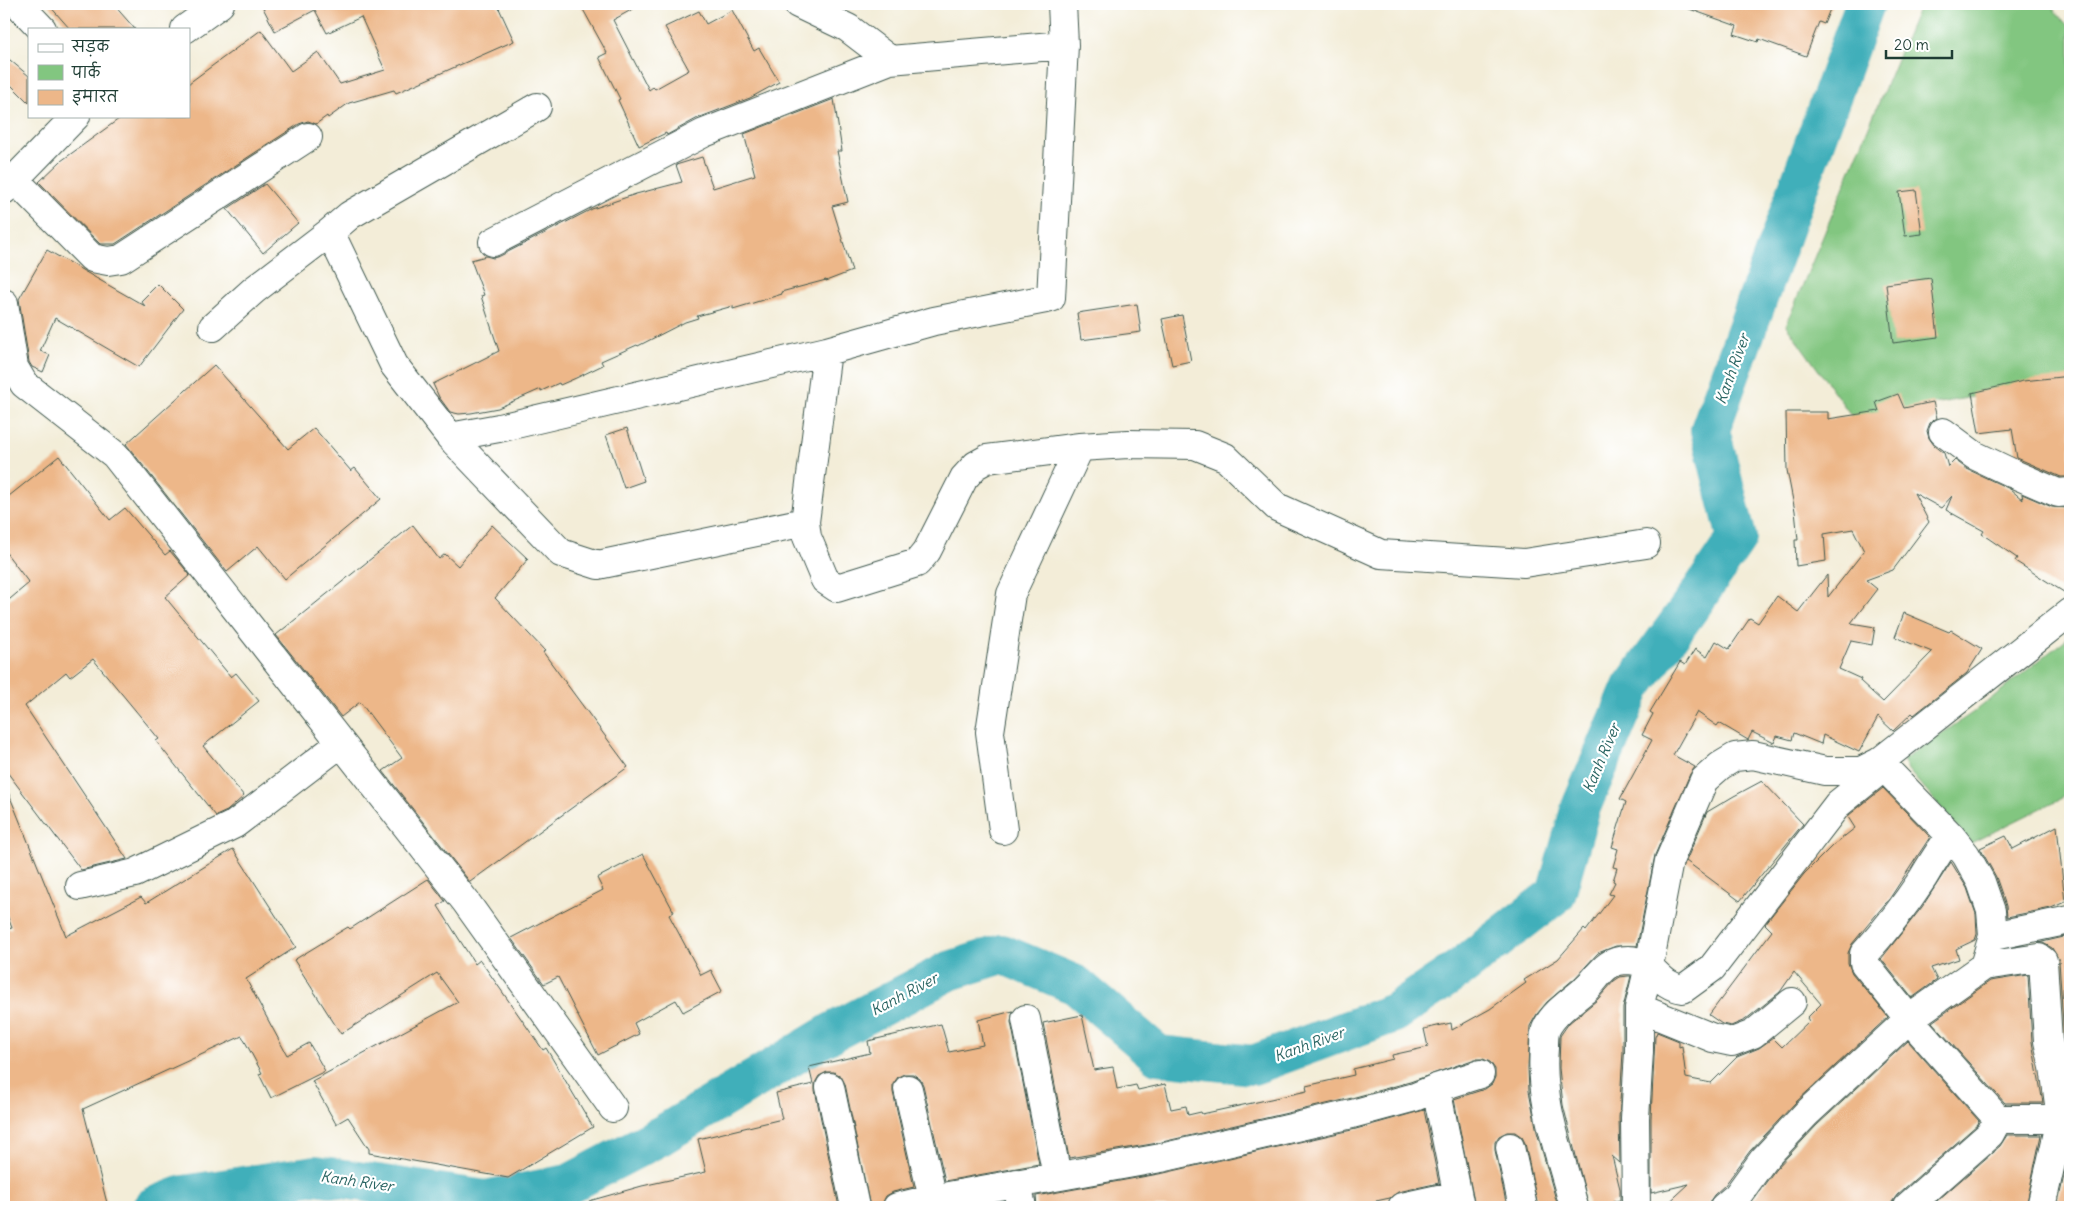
<svg xmlns="http://www.w3.org/2000/svg" width="2074" height="1211" font-family="Delius,'Playpen Sans Deva',sans-serif">
<style>
.green{fill:#82c680;stroke:#50825a}
.lines{fill:none;stroke-linecap:round;stroke-linejoin:round}
.river{stroke:#3fafba;stroke-width:40}
.building{fill:#edb789}
.minor-casing{stroke:#3f574d;stroke-width:30}
.minor{stroke:#fff;stroke-width:28}
.labels{text-anchor:middle;dominant-baseline:central;stroke-width:4.5;stroke-linejoin:round;paint-order:stroke}
.water-label{font-size:15px;font-style:italic;fill:#2a6563;stroke:#fff}
</style>
<rect width="100%" height="100%" fill="#fff"/>
<filter id="ink" filterUnits="userSpaceOnUse"><feTurbulence type="fractalNoise" baseFrequency=".02" numOctaves="2"/><feDisplacementMap in="SourceGraphic" scale="10" xChannelSelector="R" yChannelSelector="G"/><feConvolveMatrix kernelMatrix="1 2 1 2 8 2 1 2 1" color-interpolation-filters="sRGB"/></filter>
<filter id="wash" filterUnits="userSpaceOnUse"><feTurbulence type="fractalNoise" baseFrequency=".0096" numOctaves="4" result="noise"/><feDisplacementMap in="SourceGraphic" scale="20" xChannelSelector="R" yChannelSelector="G"/><feGaussianBlur stdDeviation="1.12" result="paint"/><feColorMatrix in="noise" values="0 0 0 0 0 0 0 0 0 0 0 0 0 0 0 0 0 1.4 0 .05"/><feComposite in="paint" operator="in"/></filter>
<g filter="url(#wash)">
<rect width="100%" height="100%" fill="#f3edd8"/>
<path class="green" d="M 1920,4 L 2049,4 L 2070,28 L 2070,380 L 1853,418 L 1786,325 Z
M 2070,636 L 2070,794 L 1971,843 L 1908,770 L 1903,760 L 1978,709 Z"/>
<g class="lines">
<path class="river" d="M 153,1207 L 184,1195 L 316,1175 L 486,1200 L 569,1184 L 662,1135 L 831,1033 L 949,971 L 1002,954 L 1076,985 L 1158,1055 L 1253,1065 L 1394,1013 L 1462,967 L 1556,894 L 1581,807 L 1632,687 L 1693,603 L 1737,538 L 1710,430 L 1865,4"/>
</g>
<g id="blocks">
<path class="building" d="M 48,4 L 113,4 L 135,29 L 70,29 Z
M 261,4 L 497,4 L 514,41 L 396,93 L 394,90 L 349,103 L 328,118 L 327,116 L 316,124 L 308,121 L 299,124 L 115,244 L 100,244 L 39,182 L 61,161 L 123,116 L 189,116 L 189,83 L 261,30 L 291,71 L 318,52 L 340,84 L 385,70 L 361,17 L 327,33 L 315,10 L 275,31 Z
M 580,4 L 642,4 L 613,20 L 649,90 L 653,87 L 655,89 L 689,70 L 665,27 L 699,11 L 706,24 L 732,10 L 754,51 L 759,48 L 779,82 L 750,98 L 698,118 L 667,135 L 666,133 L 639,146 L 618,100 L 620,99 L 599,57 L 607,53 Z
M 1681,4 L 1832,4 L 1824,24 L 1819,22 L 1806,56 L 1759,39 L 1758,42 L 1734,34 L 1737,26 L 1681,6 Z
M 4,55 L 29,76 L 29,103 L 4,78 Z
M 834,99 L 842,151 L 837,151 L 848,202 L 832,206 L 852,271 L 826,281 L 826,280 L 781,292 L 782,294 L 753,303 L 733,309 L 733,306 L 697,316 L 698,318 L 685,322 L 638,346 L 637,345 L 601,361 L 603,365 L 576,378 L 560,385 L 559,383 L 541,391 L 541,389 L 498,408 L 471,413 L 459,414 L 450,412 L 439,397 L 433,384 L 499,351 L 481,296 L 484,295 L 471,260 L 486,256 L 493,258 L 500,256 L 592,209 L 636,194 L 682,182 L 676,165 L 702,157 L 713,188 L 755,175 L 744,134 Z
M 265,184 L 298,223 L 263,253 L 227,209 Z
M 1916,190 L 1922,234 L 1905,236 L 1899,192 Z
M 47,250 L 145,306 L 141,301 L 158,284 L 183,309 L 139,367 L 55,318 L 40,351 L 50,355 L 43,372 L 32,367 L 29,362 L 19,299 Z
M 1931,278 L 1938,337 L 1893,343 L 1886,284 Z
M 1137,304 L 1141,332 L 1081,340 L 1077,313 Z
M 1182,315 L 1191,361 L 1172,365 L 1162,319 Z
M 214,365 L 288,449 L 314,428 L 351,471 L 355,468 L 381,499 L 285,579 L 258,546 L 227,572 L 126,444 Z
M 2070,376 L 2070,477 L 2061,477 L 2017,458 L 2012,429 L 1979,433 L 1972,393 L 2023,381 Z
M 1898,394 L 1904,408 L 1933,402 L 1937,418 L 1930,423 L 1927,431 L 1929,438 L 1934,445 L 1944,453 L 1948,467 L 1955,460 L 1967,469 L 2010,489 L 2023,500 L 2022,494 L 2052,507 L 2070,508 L 2070,596 L 2015,561 L 2017,558 L 1982,534 L 1984,531 L 1946,510 L 1952,496 L 1941,508 L 1914,493 L 1929,522 L 1893,570 L 1866,580 L 1877,589 L 1851,623 L 1875,627 L 1872,645 L 1851,641 L 1839,669 L 1861,679 L 1860,681 L 1883,702 L 1932,652 L 1895,637 L 1904,613 L 1949,632 L 1951,630 L 1982,649 L 1967,673 L 1914,715 L 1912,713 L 1893,731 L 1878,717 L 1859,752 L 1823,735 L 1821,744 L 1794,733 L 1792,740 L 1777,736 L 1774,743 L 1752,732 L 1748,740 L 1719,723 L 1717,726 L 1697,712 L 1673,755 L 1695,767 L 1690,774 L 1655,855 L 1637,946 L 1616,946 L 1598,953 L 1575,978 L 1547,1002 L 1537,1014 L 1530,1026 L 1528,1068 L 1529,1091 L 1537,1132 L 1558,1207 L 1538,1207 L 1525,1143 L 1522,1137 L 1515,1132 L 1507,1132 L 1499,1136 L 1495,1142 L 1495,1150 L 1507,1207 L 1475,1207 L 1454,1099 L 1485,1089 L 1492,1084 L 1495,1077 L 1495,1069 L 1490,1062 L 1483,1059 L 1475,1059 L 1410,1082 L 1348,1099 L 1158,1143 L 1069,1158 L 1043,1023 L 1082,1015 L 1094,1070 L 1113,1067 L 1117,1089 L 1136,1085 L 1138,1090 L 1165,1084 L 1171,1109 L 1186,1106 L 1188,1115 L 1201,1112 L 1202,1114 L 1307,1091 L 1306,1086 L 1354,1075 L 1353,1069 L 1393,1059 L 1392,1055 L 1428,1047 L 1424,1029 L 1451,1023 L 1452,1030 L 1490,1009 L 1526,983 L 1524,980 L 1558,959 L 1584,929 L 1586,931 L 1613,895 L 1609,894 L 1615,882 L 1613,881 L 1617,868 L 1613,867 L 1618,849 L 1612,847 L 1626,802 L 1620,799 L 1652,740 L 1642,735 L 1653,714 L 1650,712 L 1680,662 L 1685,665 L 1695,649 L 1707,657 L 1716,641 L 1729,649 L 1750,618 L 1758,623 L 1777,596 L 1798,612 L 1827,575 L 1828,597 L 1864,551 L 1853,529 L 1824,534 L 1826,561 L 1796,566 L 1795,540 L 1798,540 L 1795,511 L 1787,470 L 1786,412 L 1828,412 L 1828,419 L 1879,411 L 1876,402 Z
M 627,428 L 644,481 L 624,488 L 606,435 Z
M 59,456 L 110,520 L 125,508 L 165,555 L 170,551 L 190,575 L 165,597 L 231,677 L 236,673 L 259,701 L 203,746 L 244,796 L 227,811 L 216,816 L 156,741 L 159,739 L 93,659 L 70,677 L 66,672 L 25,706 L 127,859 L 81,870 L 4,768 L 4,604 L 29,583 L 4,550 L 4,500 Z
M 413,525 L 439,559 L 445,554 L 458,566 L 492,525 L 528,559 L 495,598 L 545,651 L 543,652 L 628,767 L 470,882 L 383,771 L 402,758 L 360,702 L 341,717 L 276,635 Z
M 1762,781 L 1803,824 L 1740,901 L 1686,861 L 1707,812 L 1734,796 Z
M 4,782 L 66,936 L 141,897 L 146,903 L 233,849 L 296,947 L 246,979 L 287,1055 L 309,1043 L 325,1071 L 271,1098 L 259,1074 L 262,1073 L 242,1036 L 83,1109 L 108,1207 L 4,1207 L 4,930 L 12,928 L 4,907 Z
M 1883,788 L 1930,837 L 1890,898 L 1852,944 L 1848,953 L 1848,963 L 1852,973 L 1888,1017 L 1795,1103 L 1750,1151 L 1725,1185 L 1714,1195 L 1710,1201 L 1709,1207 L 1664,1207 L 1689,1184 L 1651,1193 L 1651,1118 L 1655,1037 L 1657,1032 L 1679,1041 L 1679,1047 L 1682,1046 L 1686,1078 L 1711,1083 L 1737,1057 L 1759,1048 L 1773,1038 L 1782,1047 L 1809,1021 L 1807,1018 L 1821,1004 L 1794,972 L 1780,992 L 1745,1020 L 1731,1026 L 1722,1024 L 1709,1015 L 1772,931 L 1765,924 L 1804,874 L 1832,846 L 1855,828 L 1848,817 L 1849,815 Z
M 2057,826 L 2065,902 L 2051,908 L 2007,917 L 2006,906 L 1996,877 L 1980,848 L 2006,836 L 2013,849 Z
M 643,854 L 674,912 L 669,915 L 701,975 L 711,970 L 722,991 L 683,1012 L 676,1000 L 634,1023 L 639,1034 L 598,1055 L 558,977 L 544,984 L 511,938 L 603,890 L 597,878 Z
M 1951,862 L 1967,888 L 1976,914 L 1977,934 L 1975,940 L 1956,949 L 1959,959 L 1931,968 L 1937,980 L 1912,998 L 1881,959 L 1922,907 Z
M 428,879 L 445,901 L 438,906 L 475,964 L 480,960 L 543,1050 L 546,1048 L 593,1127 L 508,1178 L 369,1153 L 369,1149 L 348,1117 L 336,1124 L 312,1081 L 458,1002 L 437,973 L 341,1034 L 294,960 L 348,927 L 350,929 Z
M 2068,936 L 2070,955 L 2070,1071 L 2064,1039 L 2059,960 L 2052,948 L 2043,943 L 2038,943 Z
M 2028,975 L 2032,1042 L 2043,1103 L 2005,1103 L 1932,1022 L 1990,981 Z
M 1628,976 L 1631,976 L 1623,1008 L 1623,1052 L 1619,1118 L 1620,1163 L 1612,1156 L 1620,1189 L 1620,1200 L 1610,1203 L 1611,1207 L 1589,1207 L 1563,1105 L 1559,1068 L 1560,1036 L 1569,1023 L 1597,1000 L 1614,981 L 1620,977 Z
M 1013,1011 L 1011,1022 L 1039,1164 L 945,1181 L 923,1085 L 920,1079 L 913,1074 L 904,1074 L 898,1077 L 893,1084 L 893,1092 L 914,1187 L 893,1192 L 886,1196 L 882,1204 L 870,1207 L 845,1084 L 841,1076 L 834,1072 L 827,1072 L 819,1076 L 815,1083 L 815,1090 L 839,1207 L 590,1207 L 589,1201 L 642,1186 L 706,1172 L 698,1139 L 782,1119 L 776,1093 L 813,1084 L 809,1067 L 870,1053 L 868,1041 L 941,1024 L 949,1052 L 983,1045 L 978,1020 Z
M 1908,1041 L 1979,1121 L 1978,1124 L 1897,1195 L 1892,1202 L 1892,1207 L 1748,1207 L 1775,1170 L 1817,1125 Z
M 1424,1110 L 1439,1183 L 1398,1192 L 1390,1198 L 1376,1201 L 1377,1205 L 1367,1207 L 1037,1207 L 1036,1196 L 1164,1173 L 1356,1129 Z
M 2007,1135 L 2041,1135 L 2026,1207 L 1989,1202 L 1990,1207 L 1930,1207 L 2000,1146 Z
M 2070,1152 L 2070,1207 L 2057,1207 L 2069,1153 Z
M 1005,1202 L 1006,1207 L 974,1207 Z"/>
</g>
</g>
<g filter="url(#ink)">
<use href="#blocks" fill-opacity="0" stroke="#3f574d" stroke-width="1"/>
<g class="lines">
<g class="minor-casing">
<path id="minor" d="M 18,4 L 42,29
M 798,4 L 848,28 L 890,60
M 185,29 L 220,4
M 537,107 L 350,215 L 330,232 L 394,365 L 450,437 L 499,428 L 827,351 L 934,321 L 1051,298 L 1064,45 L 1062,4
M 14,179 L 92,258 L 108,261 L 121,259 L 308,137
M 4,190 L 76,116
M 493,242 L 704,133 L 890,60 L 1064,45
M 4,303 L 14,367 L 24,384 L 115,455 L 466,902 L 613,1108
M 213,327 L 254,290 L 330,232
M 827,351 L 805,522 L 807,537 L 825,580 L 837,588 L 917,563 L 927,551 L 964,478 L 976,465 L 987,459 L 1080,447
M 1943,432 L 1974,455 L 2014,474 L 2058,493 L 2070,492
M 450,437 L 561,553 L 598,565 L 805,522
M 1003,830 L 990,732 L 1011,594 L 1080,447 L 1128,444 L 1195,445 L 1225,457 L 1277,507 L 1381,554 L 1524,563 L 1646,544
M 1951,836 C 1940,849 1932,863 1923,878 C 1905,905 1886,930 1864,954 L 1864,963 L 1909,1019 L 1998,1119
M 80,886 L 135,873 L 235,824 L 341,743
M 1993,936 L 2070,920
M 1639,1008 L 1713,1038 L 1732,1042 L 1753,1034 L 1792,1002
M 1026,1019 L 1057,1176
M 830,1087 L 855,1207
M 1436,1088 L 1460,1207
M 908,1089 L 933,1199
M 1510,1147 L 1523,1207
M 1017,1183 L 1022,1207
M 897,1207 L 926,1200 L 1161,1158 L 1352,1114 L 1415,1097 L 1436,1088 L 1480,1074
M 1402,1207 L 1457,1195
M 1574,1207 C 1561,1155 1539,1102 1544,1048 C 1544,1042 1544,1034 1546,1029 C 1553,1013 1573,1000 1586,989 C 1600,975 1605,960 1628,960 C 1656,961 1656,985 1683,989 L 1712,968 L 1838,804 L 1884,767
M 1636,1207 L 1635,1118 L 1639,1052 L 1639,1008 L 1649,966 L 1669,861 L 1704,780 L 1720,766 L 1735,757 L 1753,755 L 1825,771 L 1861,771 L 1879,762 L 2070,612
M 1724,1207 L 1737,1196 L 1763,1160 L 1806,1114 L 1909,1019 L 1984,966 L 1993,936 L 1991,911 L 1981,882 L 1966,855 L 1951,836 L 1879,762
M 1907,1207 L 1990,1134 L 1998,1119 L 2061,1119 L 2054,1067 L 2048,1041 L 2043,961 L 2039,958 L 1984,966
M 2041,1207 L 2061,1119 L 2070,1117"/>
</g>
<use href="#minor" class="minor"/>
</g>
</g>
<g class="labels">
<g class="water-label">
<text transform="translate(1732 369) rotate(-70)">Kanh River</text>
<text transform="translate(1601 758) rotate(-67)">Kanh River</text>
<text transform="translate(904 994) rotate(-28)">Kanh River</text>
<text transform="translate(1309 1044) rotate(-20)">Kanh River</text>
<text transform="translate(357 1181) rotate(8)">Kanh River</text>
</g>
</g>
<rect width="2074" height="1211" fill="none" stroke="#fff" stroke-width="20"/>
<rect x="28" y="28" width="162" height="90" fill="#ffffff" stroke="#a5b1ae"/>
<rect x="38" y="44" width="25" height="8" fill="#ffffff" stroke="#a5b1ae"/>
<text x="72" y="52" font-size="15" fill="#1f3d34">सड़क</text>
<rect x="38" y="65" width="25" height="15" fill="#82c680" stroke="#a5b1ae"/>
<text x="72" y="78" font-size="15" fill="#1f3d34">पार्क</text>
<rect x="38" y="90" width="25" height="15" fill="#edb789" stroke="#a5b1ae"/>
<text x="72" y="102" font-size="15" fill="#1f3d34">इमारत</text>
<path d="M1886 50v8h66v-8" fill="none" stroke="#1f3d34" stroke-width="2.5"/>
<text x="1894" y="50" font-size="15" fill="#1f3d34" stroke="#ffffff" stroke-width="4" paint-order="stroke">20 m</text>
</svg>
